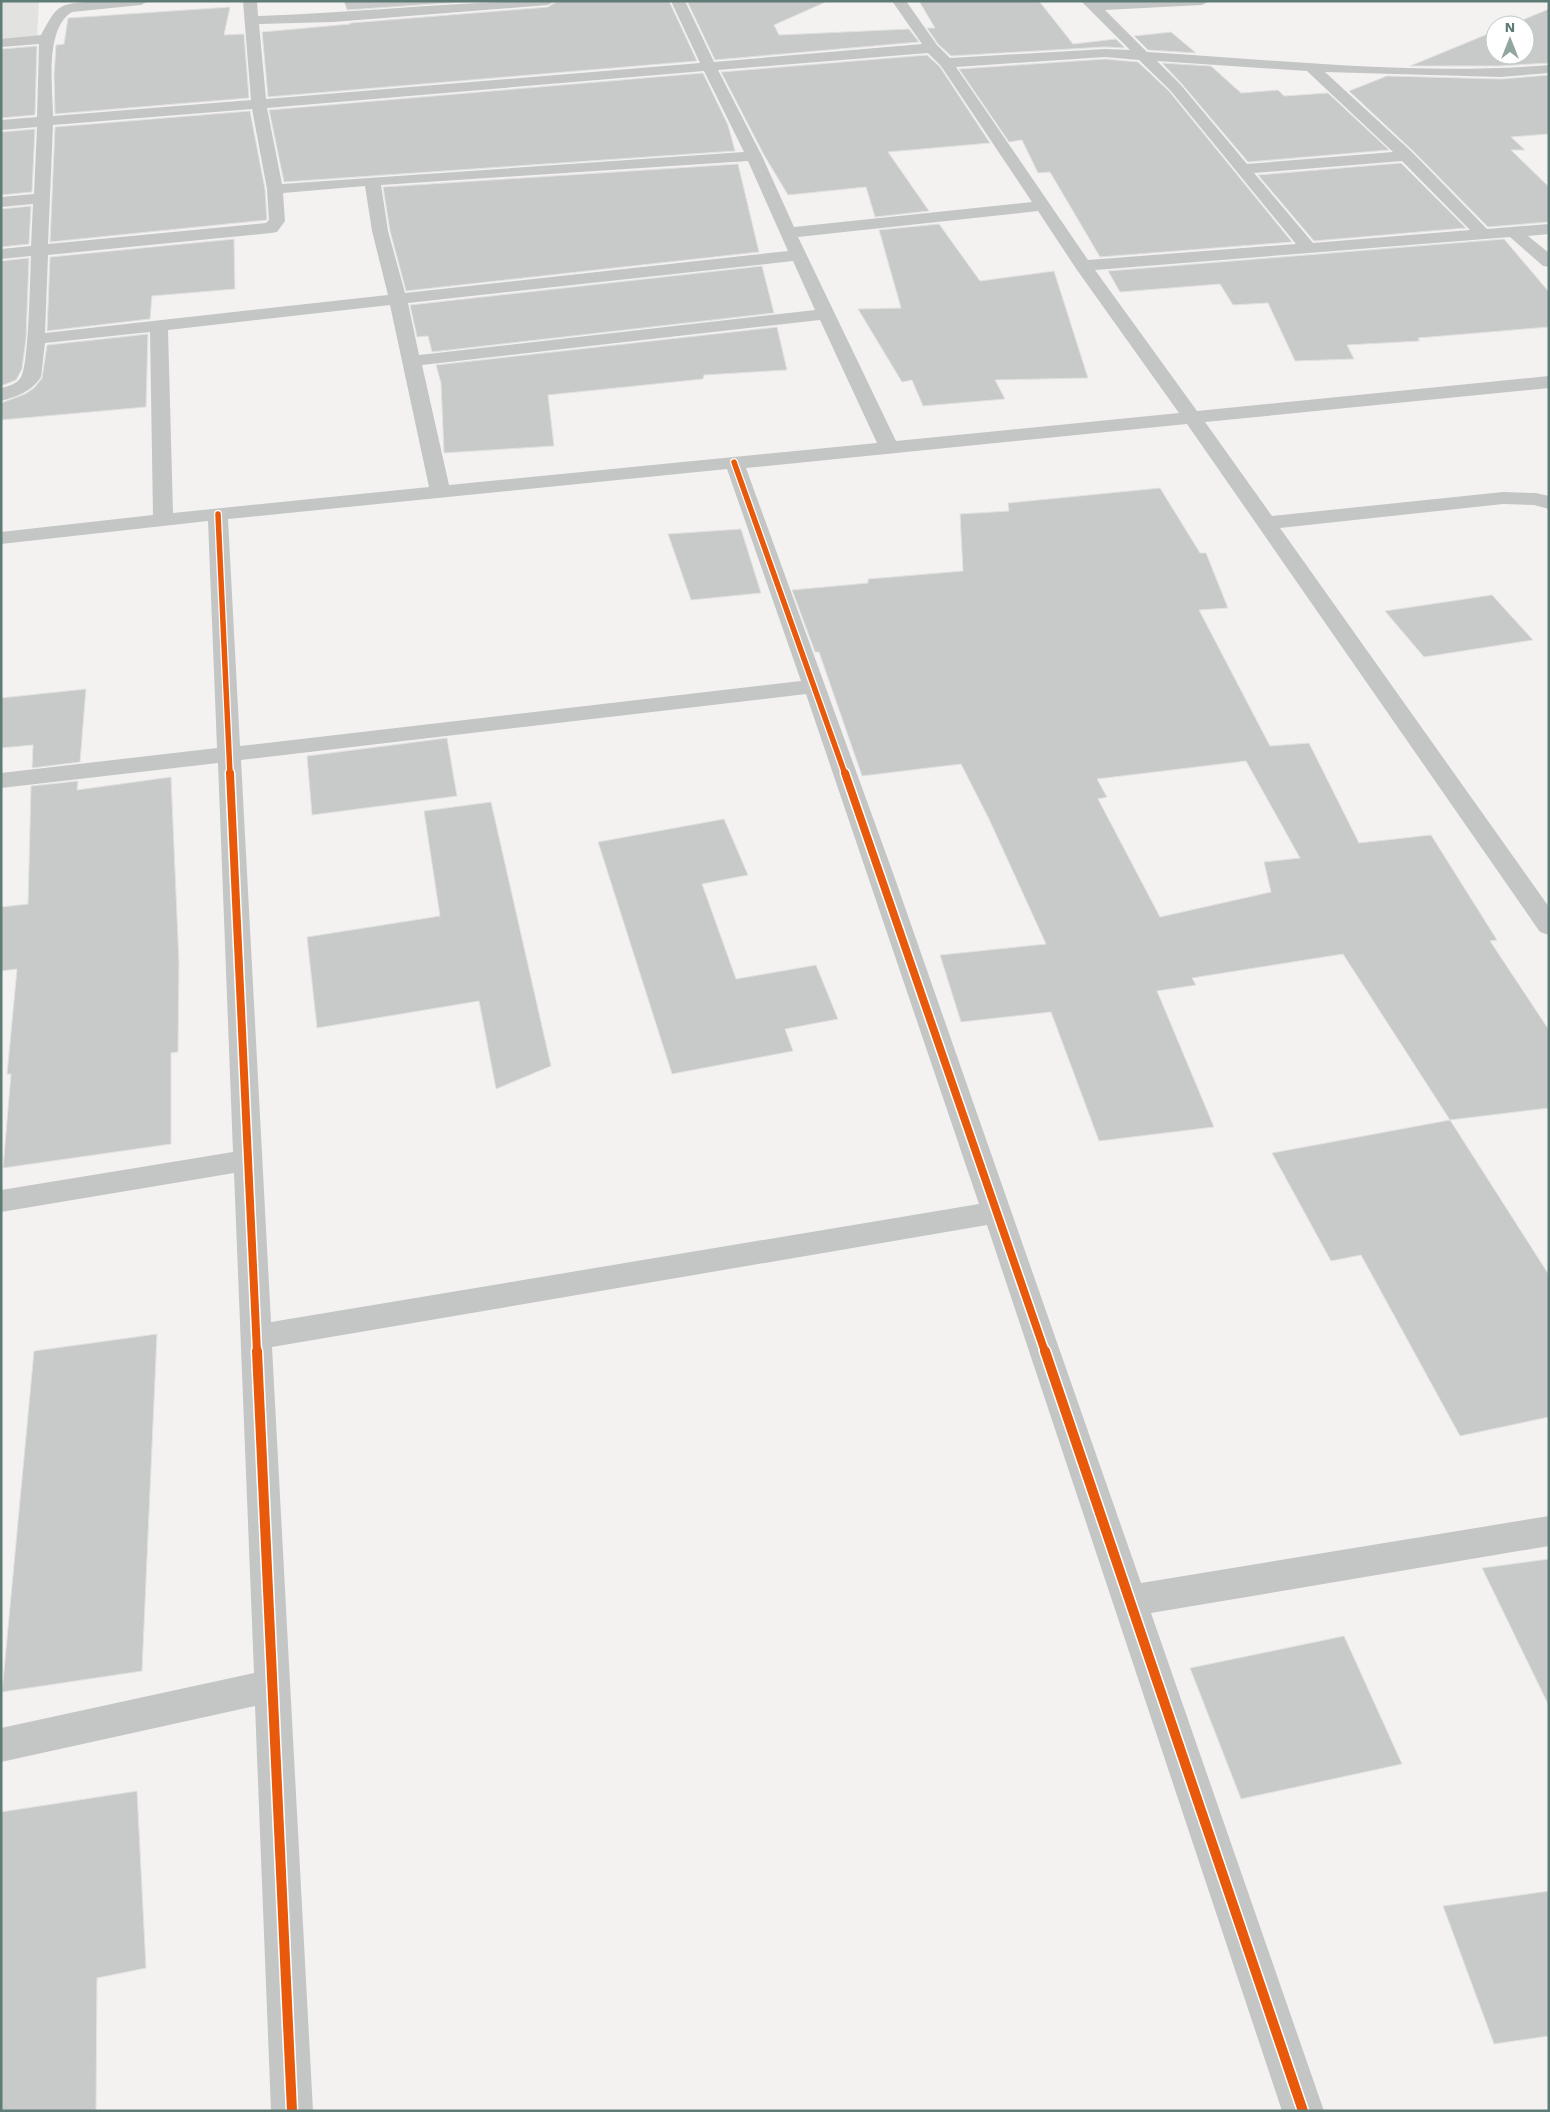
<svg xmlns="http://www.w3.org/2000/svg" width="1550" height="2112" font-family="'Work Sans',sans-serif">
<style>
.built{fill:#e2e3e1}
.building{fill:#c8cac9;stroke:#e2e2e1;fill-rule:evenodd}
.lines{fill:none;stroke-linecap:round;stroke-linejoin:round}
.minor{fill:#c3c6c5;fill-rule:evenodd}
.cycleway-far2-casing{stroke:#fff;stroke-width:8}
.cycleway-far1-casing{stroke:#fff;stroke-width:11}
.cycleway-casing{stroke:#fff;stroke-width:13}
.cycleway-far2{stroke:#e8590c;stroke-width:5.5}
.cycleway-far1{stroke:#e8590c;stroke-width:8}
.cycleway{stroke:#e8590c;stroke-width:10}
</style>
<rect width="100%" height="100%" fill="#f3f2f1"/>
<path class="built" d="M 1,1 L 39,1 L 37,37 L 1,40 Z"/>
<path class="building" d="M 344,1 L 477,1 L 347,10 Z
M 557,1 L 669,1 L 697,61 L 268,97 L 262,32 L 350,24 L 350,23 L 548,7 Z
M 687,1 L 828,1 L 774,25 L 779,35 L 909,29 L 919,42 L 715,60 Z
M 919,1 L 1039,1 L 1073,44 L 1116,39 L 1125,48 L 1105,47 L 951,56 L 938,44 L 927,28 L 935,28 Z
M 230,7 L 224,35 L 244,34 L 249,98 L 55,114 L 54,75 L 56,45 L 64,44 L 68,18 Z
M 1549,9 L 1549,63 L 1499,66 L 1410,66 L 1495,31 L 1495,55 L 1525,55 L 1525,25 L 1510,25 Z
M 1171,32 L 1196,53 L 1148,50 L 1134,36 Z
M 37,46 L 35,115 L 1,118 L 1,49 Z
M 927,55 L 940,67 L 990,143 L 888,152 L 929,211 L 875,217 L 866,187 L 788,195 L 764,155 L 721,72 Z
M 1105,59 L 1138,62 L 1169,91 L 1292,242 L 1100,257 L 1050,172 L 1038,173 L 1022,140 L 1009,142 L 959,69 Z
M 1162,63 L 1211,66 L 1241,93 L 1278,90 L 1284,96 L 1328,93 L 1389,150 L 1248,162 L 1181,83 Z
M 703,73 L 728,125 L 735,151 L 284,182 L 269,110 Z
M 1549,75 L 1549,134 L 1511,137 L 1525,150 L 1511,150 L 1549,187 L 1549,222 L 1488,227 L 1414,152 L 1349,91 L 1387,76 L 1501,79 Z
M 250,111 L 265,189 L 267,220 L 50,242 L 55,127 Z
M 35,129 L 32,192 L 1,195 L 1,132 Z
M 1401,163 L 1466,228 L 1314,241 L 1258,175 Z
M 738,164 L 759,252 L 406,291 L 390,231 L 383,187 Z
M 31,206 L 29,244 L 1,247 L 1,209 Z
M 939,224 L 980,281 L 1054,271 L 1088,378 L 995,380 L 1005,399 L 923,406 L 912,380 L 902,382 L 858,309 L 901,308 L 879,230 Z
M 234,239 L 235,289 L 152,296 L 150,319 L 47,331 L 50,257 Z
M 1504,239 L 1549,292 L 1549,327 L 1418,338 L 1420,341 L 1347,345 L 1354,359 L 1295,361 L 1268,303 L 1233,305 L 1220,284 L 1120,292 L 1108,271 Z
M 29,258 L 26,339 L 22,369 L 16,380 L 1,386 L 1,261 Z
M 762,266 L 774,313 L 432,352 L 428,336 L 417,337 L 410,305 Z
M 777,327 L 787,370 L 704,375 L 703,379 L 548,395 L 554,446 L 444,453 L 441,383 L 436,365 Z
M 148,334 L 146,407 L 1,420 L 1,403 L 25,394 L 34,388 L 42,378 L 47,345 Z
M 1160,488 L 1200,553 L 1206,553 L 1228,608 L 1199,610 L 1270,746 L 1309,743 L 1359,843 L 1431,835 L 1497,940 L 1490,941 L 1549,1030 L 1549,1108 L 1450,1120 L 1343,954 L 1192,978 L 1196,985 L 1157,991 L 1214,1127 L 1099,1141 L 1051,1012 L 961,1022 L 940,955 L 1046,944 L 989,819 L 961,764 L 862,776 L 819,652 L 815,652 L 792,590 L 868,583 L 868,579 L 963,571 L 960,514 L 1009,511 L 1008,503 ZM 1246,761 L 1300,858 L 1264,862 L 1271,892 L 1160,917 L 1098,799 L 1107,797 L 1097,779 Z
M 741,529 L 761,593 L 691,600 L 668,534 Z
M 1492,595 L 1533,640 L 1424,657 L 1385,611 Z
M 86,689 L 80,762 L 32,768 L 33,745 L 1,748 L 1,698 Z
M 447,738 L 457,796 L 312,815 L 307,756 Z
M 171,777 L 179,963 L 178,1052 L 171,1053 L 171,1144 L 3,1168 L 11,1074 L 7,1074 L 17,969 L 1,971 L 1,907 L 28,904 L 31,786 L 78,781 L 77,790 Z
M 491,802 L 551,1066 L 496,1089 L 479,1001 L 317,1028 L 307,937 L 440,916 L 424,811 Z
M 724,819 L 748,875 L 702,884 L 736,979 L 816,965 L 838,1019 L 785,1029 L 793,1051 L 672,1074 L 598,842 Z
M 1450,1120 L 1549,1275 L 1549,1417 L 1460,1436 L 1361,1255 L 1331,1261 L 1272,1153 Z
M 157,1334 L 142,1671 L 2,1692 L 34,1351 Z
M 1549,1559 L 1549,1706 L 1482,1568 Z
M 1344,1636 L 1402,1764 L 1241,1799 L 1190,1668 Z
M 137,1791 L 146,1968 L 97,1978 L 96,2111 L 1,2111 L 1,1812 Z
M 1549,1891 L 1549,2036 L 1494,2044 L 1443,1906 Z"/>
<g class="lines">
<path class="minor" d="M 95,1 L 148,1 L 141,5 L 72,12 C 44,29 53,88 53,116 L 251,100 L 243,1 L 257,1 L 258,16 C 357,13 456,1 555,1 L 548,5 L 333,22 L 259,24 L 266,99 L 700,63 L 671,1 L 685,1 L 714,62 L 922,44 L 892,1 L 906,1 L 937,45 L 950,58 L 1105,49 L 1130,50 L 1081,1 L 1209,1 L 1202,5 L 1105,10 L 1147,52 C 1280,60 1416,76 1549,65 L 1549,73 L 1501,77 L 1325,72 L 1413,153 L 1487,229 L 1549,224 L 1549,234 L 1528,236 L 1549,253 L 1549,267 L 1543,266 L 1510,237 L 1095,270 L 1197,411 L 1549,376 L 1549,388 L 1205,422 L 1272,516 L 1503,492 L 1536,493 L 1549,496 L 1549,509 L 1534,505 L 1503,504 L 1280,528 L 1549,907 L 1549,935 L 1540,932 L 1187,424 L 746,468 L 893,873 L 1141,1583 L 1549,1516 L 1549,1546 L 1151,1613 L 1324,2111 L 1282,2111 L 987,1225 L 272,1347 L 313,2111 L 271,2111 L 255,1706 L 1,1762 L 1,1728 L 254,1673 L 234,1173 L 1,1212 L 1,1190 L 233,1152 L 218,763 L 1,788 L 1,773 L 217,748 L 208,521 L 1,544 L 1,532 L 153,515 L 150,332 L 45,343 L 41,377 C 31,392 18,396 1,401 L 1,388 C 9,386 17,384 21,377 C 29,366 30,276 31,256 L 1,259 L 1,249 L 31,246 L 33,204 L 1,207 L 1,197 L 34,194 L 37,127 L 1,130 L 1,120 L 37,117 L 39,44 L 1,47 L 1,39 L 41,35 C 59,2 58,5 95,1 ZM 928,53 L 941,66 L 1032,202 L 794,227 L 762,156 L 718,70 ZM 1105,57 L 1139,60 L 1170,90 L 1296,244 L 1088,260 L 956,67 ZM 1157,61 L 1307,71 L 1393,152 L 1247,164 L 1180,84 ZM 704,71 L 744,152 L 282,184 L 267,108 ZM 252,109 L 267,189 L 269,220 L 266,223 L 48,244 L 53,125 ZM 748,161 L 788,251 L 405,293 L 388,231 L 381,185 ZM 1402,161 L 1470,230 L 1313,243 L 1254,173 ZM 365,186 L 372,231 L 388,295 L 45,333 L 48,255 L 271,233 L 277,232 L 285,221 L 283,193 ZM 1038,211 L 1077,270 L 1179,413 L 896,441 L 798,237 ZM 793,261 L 815,310 L 419,355 L 408,303 ZM 390,305 L 429,487 L 173,513 L 168,330 ZM 820,320 L 877,443 L 449,485 L 422,365 ZM 727,469 L 801,681 L 240,746 L 228,519 ZM 806,694 L 979,1204 L 271,1322 L 241,760 Z"/>
<g class="cycleway-far2-casing">
<path id="cycleway-far2" d="M 734,462 L 845,774
M 218,514 L 230,774"/>
</g>
<g class="cycleway-far1-casing">
<path id="cycleway-far1" d="M 230,773 L 257,1352
M 845,773 L 1045,1352"/>
</g>
<g class="cycleway-casing">
<path id="cycleway" d="M 257,1351 L 292,2111
M 1045,1351 L 1303,2111"/>
</g>
<use href="#cycleway-far2" class="cycleway-far2"/>
<use href="#cycleway-far1" class="cycleway-far1"/>
<use href="#cycleway" class="cycleway"/>
</g>
<rect width="1550" height="2112" fill="none" stroke="#5f7b75" stroke-width="5"/>
<g transform="translate(1510 40)"><circle r="24" fill="#ffffff" stroke="#bfcac8"/>
<path d="M0-4L9 19L0 12L-9 19Z" fill="#93a5a0"/>
<text y="-8" font-size="14" font-weight="bold" text-anchor="middle" fill="#5f7b75">N</text>
</g>
</svg>
